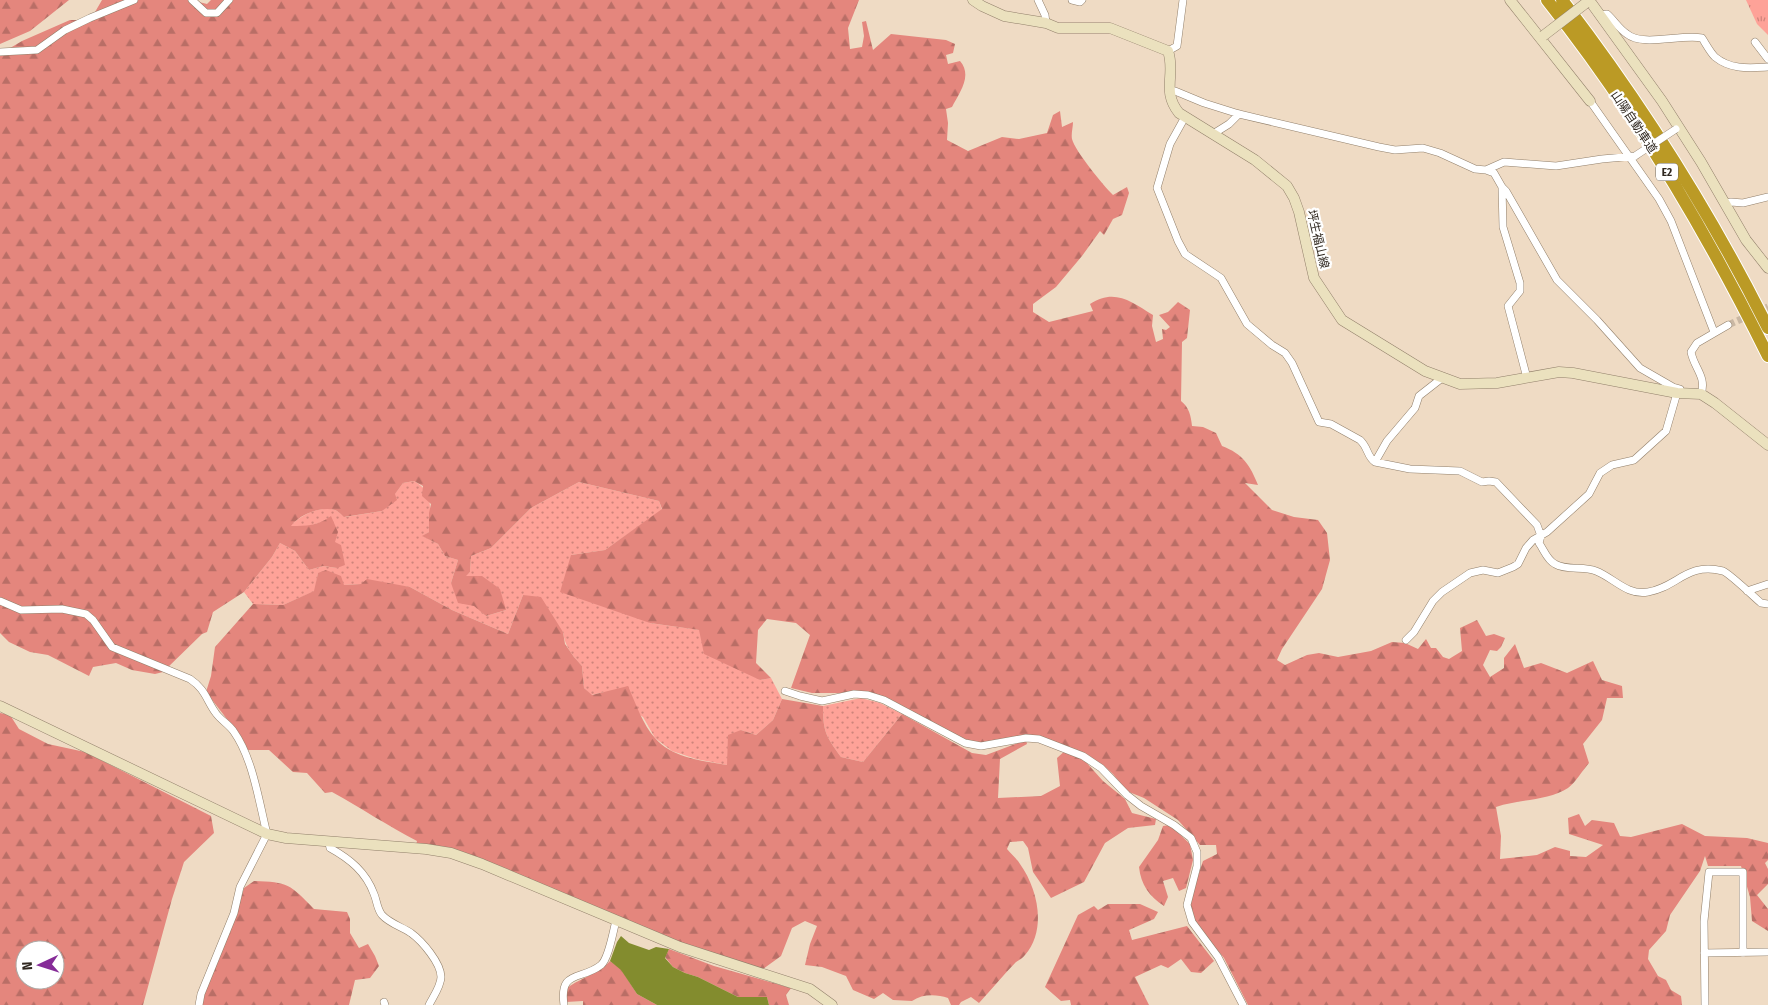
<svg xmlns="http://www.w3.org/2000/svg" width="1768" height="1005" font-family="'Fira Sans Condensed','Noto Sans JP',sans-serif">
<style>
.grass{fill:url(#grass-dots)}
.forest{fill:url(#forest-firs);fill-rule:evenodd}
.park{fill:url(#park-tufts)}
.water{fill:#838c2e}
.lines{fill:none;stroke-linecap:round;stroke-linejoin:round}
.street-tunnel{stroke:#c9b7a3;stroke-width:7;stroke-dasharray:7 3.5;stroke-linecap:butt}
.street-casing{stroke:#917f6a;stroke-width:8}
.secondary-casing{stroke:#917f6a;stroke-width:11}
.highway-casing{stroke:#fff;stroke-width:14}
.street{stroke:#fff;stroke-width:7}
.secondary{stroke:#ebe1be;stroke-width:10}
.highway{stroke:#bb9a25;stroke-width:12}
.street-bridge-casing{stroke:#917f6a;stroke-width:8;stroke-linecap:butt}
.secondary-bridge-casing{stroke:#917f6a;stroke-width:11;stroke-linecap:butt}
.street-bridge{stroke:#fff;stroke-width:7}
.secondary-bridge{stroke:#ebe1be;stroke-width:10}
.labels{text-anchor:middle;dominant-baseline:central;stroke-width:4.5;stroke-linejoin:round;paint-order:stroke}
.shield{fill:#fff;stroke:#6d6862;stroke-width:1}
.shield-label{font-size:11px;font-weight:bold;fill:#2f271f}
.street-label{font-size:12px;fill:#2f271f;stroke:#fff}
</style>
<defs>
<pattern id="grass-dots" width="8" height="8" patternUnits="userSpaceOnUse" patternTransform="scale(1.25)"><rect width="8" height="8" fill="#fea298"/><path d="M2 2h.1M6 6h.1" fill="none" stroke="#ce847b" stroke-width="1.8" stroke-linecap="round"/></pattern>
<pattern id="forest-firs" width="22" height="20" patternUnits="userSpaceOnUse" patternTransform="scale(1.25)"><rect width="22" height="20" fill="#e4867d"/><path d="M5 1l3.5 6h-7zM16 11l3.5 6h-7z" fill="#b96e66"/></pattern>
<pattern id="park-tufts" width="24" height="20" patternUnits="userSpaceOnUse" patternTransform="scale(1.25)"><rect width="24" height="20" fill="#fea298"/><path d="M3 7l-1-3M5 7V3M7 7l1-3M15 17l-1-3M17 17v-4M19 17l1-3" fill="none" stroke="#ce847b"/></pattern>
</defs>
<rect width="100%" height="100%" fill="#efdbc4"/>
<path class="grass" d="M 414,481 C 436,493 429,511 429,532 L 423,536 L 438,544 L 445,556 L 458,560 L 451,583 L 486,616 L 506,610 L 465,576 L 470,572 L 471,556 L 491,548 L 531,508 L 579,482 L 659,501 L 662,510 L 605,550 L 571,555 L 650,623 L 699,630 L 760,680 L 771,678 L 782,699 L 773,720 L 756,735 L 741,730 L 727,765 L 696,759 L 672,751 L 655,738 L 643,717 L 605,692 L 591,695 L 584,688 L 582,666 C 572,655 565,647 563,632 L 523,595 L 508,634 L 452,610 L 410,587 L 361,584 L 344,585 L 318,573 L 315,591 L 283,605 L 253,604 L 244,592 L 272,557 L 280,543 L 295,551 L 309,570 L 323,566 L 337,568 L 335,542 L 325,521 L 309,526 L 290,526 C 300,516 319,505 335,510 C 338,511 342,515 345,517 L 382,511 L 403,483 Z
M 861,698 L 880,703 L 902,714 L 863,762 L 841,757 C 826,736 823,732 823,706 Z"/>
<path class="forest" d="M 0,0 L 69,0 L 30,31 L 0,44 Z
M 102,0 L 197,0 L 199,2 L 207,4 L 211,0 L 859,0 L 848,28 L 850,49 L 862,47 L 864,36 L 862,22 L 866,21 L 873,50 L 891,34 L 946,40 L 955,44 L 953,53 L 946,55 L 948,64 L 960,61 C 973,76 959,93 952,107 L 946,109 L 948,123 L 947,140 L 968,151 L 1002,137 L 1019,139 L 1047,133 L 1053,115 L 1060,111 L 1062,127 L 1073,122 C 1073,127 1071,134 1072,139 C 1075,151 1103,185 1113,195 L 1127,187 L 1129,193 L 1122,215 L 1113,219 L 1104,235 L 1100,231 L 1082,256 L 1056,287 L 1033,304 L 1033,312 L 1049,322 L 1093,311 L 1090,304 C 1114,288 1131,301 1153,315 L 1152,326 L 1156,342 L 1163,339 L 1162,329 L 1166,330 L 1170,327 L 1159,315 L 1168,312 L 1178,302 L 1190,310 L 1187,338 L 1182,342 L 1181,401 C 1189,407 1191,416 1192,426 L 1203,427 L 1216,433 L 1222,446 C 1243,454 1250,465 1258,485 L 1245,483 L 1272,510 L 1294,517 L 1318,520 L 1327,533 L 1330,560 L 1322,589 L 1282,649 L 1277,660 L 1285,665 L 1307,655 L 1319,653 L 1338,657 L 1371,651 L 1392,642 L 1405,643 L 1418,649 L 1426,639 L 1431,648 L 1436,648 L 1443,657 L 1449,659 L 1462,651 L 1460,628 L 1477,620 L 1486,636 L 1494,634 L 1505,638 L 1501,647 L 1497,651 L 1490,650 L 1483,665 L 1490,677 L 1504,668 L 1504,658 L 1515,644 L 1524,668 L 1541,663 L 1567,673 L 1593,661 L 1602,680 L 1622,686 L 1623,698 L 1607,698 L 1602,720 L 1583,744 L 1589,763 C 1582,771 1576,782 1568,788 C 1548,801 1519,799 1496,807 L 1501,836 L 1500,859 L 1537,855 L 1555,847 L 1570,851 L 1570,856 L 1586,857 L 1603,845 L 1569,834 L 1568,818 L 1579,814 L 1585,826 L 1592,820 L 1614,823 L 1620,836 L 1631,837 L 1682,824 L 1705,836 L 1747,838 L 1768,843 L 1768,860 L 1765,863 L 1768,869 L 1768,884 L 1757,895 L 1768,909 L 1768,931 L 1752,921 L 1750,897 L 1741,866 L 1708,866 L 1705,856 L 1700,871 L 1670,915 L 1666,931 L 1649,950 L 1648,959 L 1658,976 L 1666,980 L 1671,990 L 1681,996 L 1682,1005 L 1248,1005 L 1224,958 L 1194,922 L 1189,903 L 1203,861 L 1217,854 L 1216,845 L 1200,845 L 1178,820 L 1144,798 L 1129,792 L 1125,789 L 1113,774 L 1103,765 L 1085,753 L 1040,736 L 1025,735 L 981,743 L 966,740 L 886,697 L 843,693 L 812,693 L 791,688 L 810,635 L 796,623 L 767,619 L 758,630 L 756,663 L 771,678 L 760,680 L 704,654 L 699,630 L 650,623 L 560,592 L 571,555 L 605,550 L 662,509 L 659,501 L 579,482 L 531,508 L 491,548 L 471,556 L 470,572 L 466,576 L 482,576 L 500,589 L 506,610 L 486,616 L 474,606 L 458,603 L 451,583 L 458,560 L 445,556 L 438,544 L 422,536 L 429,532 L 429,513 L 431,504 L 422,496 L 423,486 L 414,481 L 403,483 L 395,494 L 397,500 L 382,511 L 344,517 C 342,515 338,511 335,510 C 320,506 299,515 291,526 C 306,526 318,526 331,516 L 338,532 L 335,542 L 341,545 L 345,565 L 337,568 L 323,566 L 309,570 L 295,551 L 280,543 L 272,557 L 244,592 L 213,612 L 207,632 L 202,634 L 163,672 L 155,674 L 132,670 L 116,663 L 93,667 L 89,676 L 48,655 L 30,652 L 9,642 L 0,633 L 0,54 L 22,41 L 70,20 L 86,20 L 95,12 Z
M 326,570 L 341,576 L 344,585 L 361,584 L 367,579 L 410,587 L 452,610 L 508,634 L 523,595 L 541,597 L 563,632 L 565,644 L 574,657 L 582,666 L 584,688 L 592,695 L 628,686 C 635,702 643,725 655,738 C 672,758 703,761 727,765 L 728,735 L 741,730 L 756,735 L 773,720 L 782,699 L 823,706 C 823,732 826,736 841,757 L 863,762 L 902,714 L 972,753 L 986,755 L 1026,740 L 1027,744 L 1000,759 L 998,798 L 1041,796 L 1060,786 L 1057,758 L 1066,750 L 1085,761 L 1103,781 L 1125,799 L 1132,813 L 1156,819 L 1155,825 L 1128,828 L 1105,843 L 1084,882 L 1051,898 L 1033,872 L 1028,848 L 1023,841 L 1010,842 L 1007,849 C 1011,854 1017,859 1020,864 C 1038,889 1047,930 1025,955 C 1023,958 1019,960 1016,962 C 1003,975 992,989 979,1003 L 971,997 L 961,1002 L 959,1005 L 951,1005 L 948,998 C 936,994 922,994 912,1001 L 893,1000 L 883,993 L 874,999 L 853,990 L 846,976 L 822,967 L 805,965 L 810,944 L 817,926 L 805,921 L 792,928 L 781,956 L 763,969 L 681,944 L 624,920 L 416,845 L 417,841 C 388,826 361,808 332,792 L 325,793 L 307,773 L 293,772 L 269,750 L 248,750 C 236,729 221,712 206,692 L 211,676 L 215,647 L 253,604 L 283,605 L 314,591 L 318,573 Z
M 0,713 L 10,715 L 19,729 L 48,744 L 85,752 L 211,816 L 214,833 L 184,862 L 172,899 L 143,1005 L 0,1005 ZM 25,950 L 55,950 L 55,980 L 25,980 Z
M 1170,825 L 1190,844 L 1193,860 L 1186,888 L 1179,891 L 1173,878 L 1163,881 L 1168,897 L 1164,906 C 1149,896 1141,885 1139,867 L 1158,840 L 1163,826 Z
M 254,881 C 288,882 290,884 314,909 L 347,912 L 350,919 L 350,933 L 359,948 L 368,944 L 375,956 L 379,966 L 370,978 L 355,980 L 349,1005 L 202,1005 L 203,994 L 236,915 L 244,888 Z
M 1108,904 L 1140,904 L 1158,912 L 1154,919 L 1129,930 L 1132,940 L 1187,926 L 1214,961 L 1201,973 L 1191,972 L 1181,959 L 1168,968 L 1161,965 L 1135,977 L 1149,1005 L 1071,1005 L 1070,1000 L 1061,1001 L 1045,987 L 1078,915 L 1094,906 L 1098,910 Z
M 669,949 L 714,966 L 791,988 L 786,995 L 789,1005 L 769,1005 L 767,997 L 738,997 L 698,977 L 685,973 L 673,967 L 665,957 Z
M 610,961 L 621,969 L 637,994 L 657,1005 L 583,1005 L 583,1001 L 566,1002 C 566,998 565,993 566,990 C 569,983 600,973 610,961 Z"/>
<path class="park" d="M 1746,0 L 1768,0 L 1768,35 L 1757,24 Z"/>
<path class="water" d="M 621,936 L 629,943 L 649,950 L 656,947 L 669,949 L 665,958 L 673,967 L 685,973 L 698,977 L 738,997 L 767,997 L 769,1005 L 657,1005 L 637,994 L 621,970 L 610,961 L 617,942 Z"/>
<g class="lines">
<path class="street-tunnel" d="M 1728,325 L 1768,307"/>
<g class="street-casing">
<path id="street" d="M 192,0 L 206,13 L 217,13 L 229,0
M 1038,0 L 1045,15 L 1046,23
M 1072,0 L 1080,2 L 1082,0
M 1599,15 L 1607,14 C 1614,20 1619,29 1627,34 C 1643,47 1680,34 1702,38 C 1706,44 1710,52 1715,57 C 1731,70 1749,68 1768,67
M 1755,42 L 1768,59
M 1168,51 L 1177,46 L 1183,0
M 0,52 L 37,50 L 65,30 L 90,18 L 134,0
M 1169,92 L 1175,91 L 1204,103 L 1239,114 L 1379,147 L 1395,150 L 1423,148 L 1440,153 L 1475,169 L 1486,170 L 1504,162 L 1556,166 L 1602,159 L 1635,156
M 1590,101 L 1659,199 L 1671,221 L 1714,332
M 1185,117 L 1170,144 L 1157,188 L 1178,241 L 1185,254 L 1221,278 L 1247,324 L 1272,345 L 1285,353 L 1292,363 L 1319,422 L 1331,424 L 1360,440 C 1368,447 1367,457 1375,462 L 1410,469 L 1460,471 L 1482,482 L 1489,481 L 1496,482 L 1537,525 L 1541,536 L 1539,543 C 1544,550 1547,560 1555,564 C 1567,571 1583,566 1596,571 C 1614,578 1627,596 1648,592 C 1678,587 1686,562 1723,571 C 1729,573 1754,597 1761,603 L 1768,604
M 1213,134 L 1229,124 L 1239,114
M 1486,170 L 1494,173 L 1502,187 L 1506,191 L 1557,280 L 1597,320 L 1640,368 L 1673,387 L 1680,389
M 1502,187 L 1503,227 L 1520,283 L 1520,291 L 1508,306 L 1527,378
M 1725,203 L 1731,202 L 1743,203 L 1768,197
M 1701,394 C 1707,377 1694,368 1691,352 L 1697,343 L 1728,325
M 1375,462 L 1387,441 L 1415,408 L 1419,396 L 1442,378
M 1747,591 L 1768,584
M 0,601 L 21,610 L 62,609 L 86,614 L 93,620 L 112,647 L 190,679 C 205,689 206,699 215,712 C 220,720 229,724 234,732 C 253,759 259,802 267,834 L 240,887 L 234,913 L 201,994 L 199,1005
M 1406,640 L 1414,632 L 1433,601 L 1442,592 L 1470,573 L 1483,570 L 1498,573 L 1513,567 L 1518,564 L 1526,548 L 1533,540 L 1547,532 L 1589,494 L 1600,473 L 1612,465 L 1634,460 L 1666,431 L 1677,393
M 785,691 L 800,696 L 822,701 L 854,694 L 868,695 L 884,700 L 965,743 L 981,746 L 1026,738 L 1039,739 L 1083,756 L 1101,768 L 1127,795 L 1141,806 L 1174,825 L 1191,838 L 1197,852 L 1197,866 L 1187,905 L 1192,922 L 1218,957 L 1243,1005
M 329,843 L 330,848 C 350,859 366,872 374,894 C 377,901 377,909 382,915 C 389,923 402,927 411,933 C 422,941 441,963 441,977 C 441,986 433,997 429,1005
M 1704,953 L 1768,952
M 384,1002 L 385,1005
M 564,1005 C 559,969 581,981 601,965 C 609,958 613,931 616,921
M 1705,1005 L 1704,921 L 1709,872 L 1743,872 L 1743,953"/>
</g>
<g class="secondary-casing">
<path id="secondary" d="M 973,0 L 982,6 L 1004,16 L 1046,23 L 1058,28 L 1110,28 L 1168,51 C 1176,74 1161,91 1179,113 L 1255,160 L 1287,186 L 1294,198 L 1299,212 L 1314,278 L 1342,320 L 1425,371 L 1460,384 L 1497,383 L 1559,372 L 1573,373 L 1677,393 L 1701,394 L 1715,403 L 1768,445
M 1510,0 L 1590,101
M 1586,3 L 1590,2 L 1592,4 L 1662,101 L 1701,162 L 1746,240 L 1768,268
M 0,706 L 267,834 L 286,838 L 426,849 L 451,853 L 482,864 L 680,947 L 810,989 L 832,1005"/>
</g>
<g class="highway-casing">
<path id="highway" d="M 1547,0 C 1634,109 1706,231 1768,356
M 1562,0 C 1641,103 1710,212 1768,328"/>
</g>
<use href="#street" class="street"/>
<use href="#secondary" class="secondary"/>
<use href="#highway" class="highway"/>
<g class="street-bridge-casing">
<path id="street-bridge" d="M 1635,156 L 1676,129"/>
</g>
<g class="secondary-bridge-casing">
<path id="secondary-bridge" d="M 1543,36 L 1586,3"/>
</g>
<use href="#street-bridge" class="street-bridge"/>
<use href="#secondary-bridge" class="secondary-bridge"/>
</g>
<g class="labels">
<rect class="shield" x="1656" y="163.5" width="22" height="17" rx="4"/>
<g class="shield-label">
<text x="1667" y="172">E2</text>
</g>
<g class="street-label">
<text transform="translate(1634 122) rotate(56)">山陽自動車道</text>
<text transform="translate(1318 239) rotate(77)">坪生福山線</text>
</g>
</g>
<g transform="translate(40 965) rotate(266)"><circle r="24" fill="#ffffff" stroke="#aca9a5"/>
<path d="M0-4L9 19L0 12L-9 19Z" fill="#862c98"/>
<text y="-8" font-size="14" font-weight="bold" text-anchor="middle" fill="#2f271f">N</text>
</g>
</svg>
